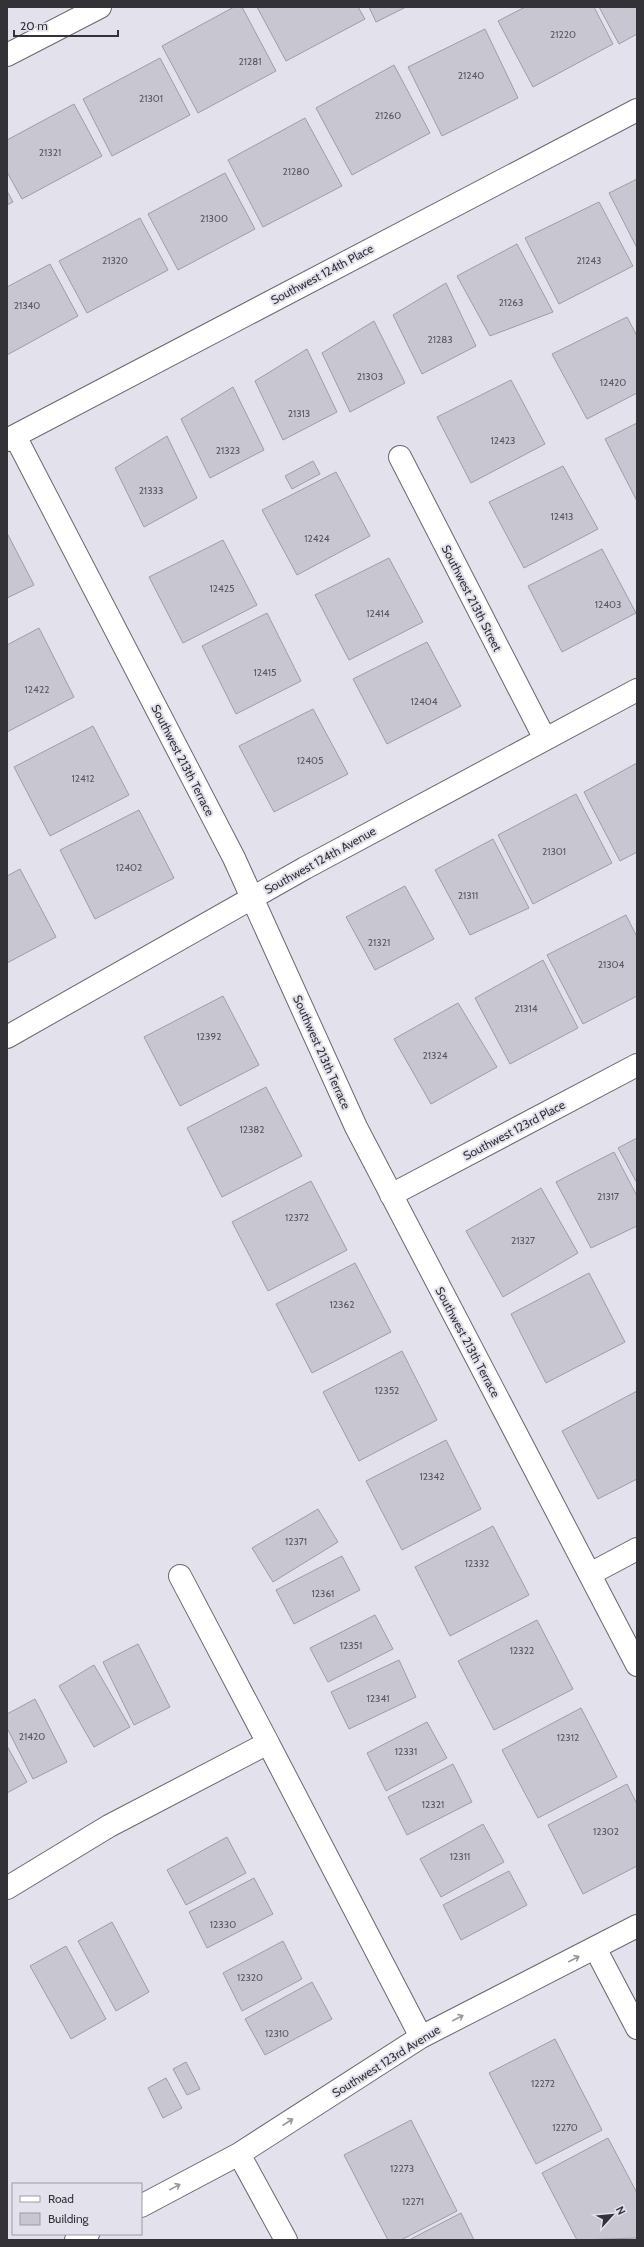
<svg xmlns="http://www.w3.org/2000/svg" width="644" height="2247" font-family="Cabin,sans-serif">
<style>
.building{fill:#c8c7d1;stroke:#9e9da7}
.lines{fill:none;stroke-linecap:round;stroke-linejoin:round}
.street-casing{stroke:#696770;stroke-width:24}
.street{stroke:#fff;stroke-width:22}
.oneway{stroke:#99999b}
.labels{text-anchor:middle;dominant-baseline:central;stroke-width:4;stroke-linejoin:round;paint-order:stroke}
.number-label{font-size:10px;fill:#58585e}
.street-label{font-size:12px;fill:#333337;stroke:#e3e1ec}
</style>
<rect width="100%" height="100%" fill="#e3e1ec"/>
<path class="building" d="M 234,7 L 242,7 L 276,71 L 198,113 L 162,46 Z
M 257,7 L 358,7 L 365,19 L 286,61 Z
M 369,7 L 406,7 L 376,22 Z
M 525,7 L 594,7 L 613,44 L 533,87 L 498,21 Z
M 599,7 L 637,7 L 637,34 L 619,44 Z
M 485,29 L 518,98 L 442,136 L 408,67 Z
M 160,58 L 190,115 L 112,156 L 83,99 Z
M 394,65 L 430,133 L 352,175 L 316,108 Z
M 74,104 L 102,156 L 22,199 L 7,172 L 7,140 Z
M 305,118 L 342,186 L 263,227 L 228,160 Z
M 225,173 L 255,229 L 178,270 L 148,214 Z
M 637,179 L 637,248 L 609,193 Z
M 7,191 L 13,202 L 7,205 Z
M 599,202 L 633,266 L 559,304 L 525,238 Z
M 140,218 L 168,270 L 87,313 L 59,261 Z
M 517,244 L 553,312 L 490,336 L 457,276 Z
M 50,264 L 78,316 L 7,355 L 7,287 Z
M 446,283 L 476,346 L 422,374 L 393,315 Z
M 627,317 L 637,336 L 637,393 L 587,419 L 552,354 Z
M 374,321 L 405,383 L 350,412 L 322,353 Z
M 307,349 L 337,412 L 283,440 L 255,381 Z
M 511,380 L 545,444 L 471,483 L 437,417 Z
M 233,387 L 264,450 L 210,478 L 181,419 Z
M 637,423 L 637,501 L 605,439 Z
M 167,436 L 197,498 L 144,527 L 115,468 Z
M 313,461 L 320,474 L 292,489 L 285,476 Z
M 563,466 L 598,529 L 524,568 L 489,502 Z
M 336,472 L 370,536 L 297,575 L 262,510 Z
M 7,533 L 34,585 L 7,598 Z
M 223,540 L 257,605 L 183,643 L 149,577 Z
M 602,549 L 636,613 L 562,652 L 528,586 Z
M 389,558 L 423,622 L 349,660 L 315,595 Z
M 267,613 L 301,681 L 236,714 L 202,646 Z
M 39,628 L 74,697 L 7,732 L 7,645 Z
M 427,642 L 461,706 L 387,744 L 353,679 Z
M 313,709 L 348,774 L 274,812 L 239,746 Z
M 93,726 L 129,795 L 50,836 L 14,767 Z
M 637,763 L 637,852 L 620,861 L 584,792 Z
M 576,794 L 612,863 L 533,904 L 498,835 Z
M 139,810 L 174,878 L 95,919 L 60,850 Z
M 493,839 L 529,908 L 470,935 L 435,870 Z
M 20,869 L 56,937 L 7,963 L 7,876 Z
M 405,886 L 434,939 L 375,970 L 346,917 Z
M 626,915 L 637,937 L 637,996 L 583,1024 L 547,955 Z
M 543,960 L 578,1028 L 510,1064 L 475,998 Z
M 223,996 L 259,1065 L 180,1106 L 144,1037 Z
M 458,1003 L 497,1067 L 431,1104 L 394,1039 Z
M 266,1087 L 302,1156 L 222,1197 L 187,1128 Z
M 637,1138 L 637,1183 L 618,1148 Z
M 614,1152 L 637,1196 L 637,1226 L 591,1248 L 556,1182 Z
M 311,1181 L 347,1250 L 268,1291 L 232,1222 Z
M 541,1188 L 578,1253 L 503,1297 L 466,1231 Z
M 355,1263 L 391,1332 L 312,1373 L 276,1304 Z
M 589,1273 L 625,1342 L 546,1383 L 511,1314 Z
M 402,1351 L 437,1420 L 359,1461 L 323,1392 Z
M 637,1391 L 637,1479 L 598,1499 L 562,1431 Z
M 446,1440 L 481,1509 L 402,1550 L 366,1481 Z
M 318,1509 L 338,1542 L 273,1582 L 252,1548 Z
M 493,1526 L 529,1595 L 450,1636 L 415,1567 Z
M 342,1556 L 360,1590 L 294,1624 L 276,1590 Z
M 375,1615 L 393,1649 L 328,1682 L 310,1648 Z
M 537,1620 L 573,1689 L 494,1730 L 458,1661 Z
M 138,1644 L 170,1707 L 134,1725 L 103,1662 Z
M 399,1660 L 416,1697 L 349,1729 L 331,1692 Z
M 94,1665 L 130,1727 L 94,1747 L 59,1686 Z
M 35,1699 L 67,1762 L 33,1779 L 7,1728 L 7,1714 Z
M 581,1708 L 617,1777 L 538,1818 L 502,1750 Z
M 427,1722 L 447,1758 L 386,1791 L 367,1753 Z
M 7,1746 L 27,1782 L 7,1793 Z
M 453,1764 L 472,1802 L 407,1835 L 388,1797 Z
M 627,1784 L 637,1804 L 637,1866 L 583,1894 L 548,1825 Z
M 483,1824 L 504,1862 L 441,1897 L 420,1859 Z
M 227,1837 L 246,1873 L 186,1905 L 167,1870 Z
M 509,1871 L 527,1905 L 461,1940 L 443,1905 Z
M 254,1878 L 273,1914 L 207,1948 L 189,1912 Z
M 112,1922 L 149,1992 L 116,2011 L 78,1941 Z
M 283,1941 L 302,1979 L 242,2011 L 223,1973 Z
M 66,1946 L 106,2019 L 71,2039 L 30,1966 Z
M 312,1982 L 332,2019 L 265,2055 L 245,2019 Z
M 555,2039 L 602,2130 L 536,2164 L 489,2073 Z
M 186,2062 L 200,2089 L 187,2095 L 173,2069 Z
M 166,2078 L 182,2108 L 163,2118 L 148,2088 Z
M 411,2120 L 457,2211 L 401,2240 L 388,2240 L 344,2155 Z
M 608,2138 L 637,2193 L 637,2238 L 577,2240 L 542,2173 Z
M 461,2213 L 474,2240 L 409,2240 Z"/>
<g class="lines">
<g class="street-casing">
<path id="street" d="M 7,55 L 100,7
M 15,436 L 234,858 L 356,1127 L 637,1665
M 7,440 L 637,110
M 400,457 L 545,739
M 7,1037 L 305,868 L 637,690
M 391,1195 L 637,1065
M 590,1574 L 637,1549
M 180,1576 L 268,1743
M 7,1888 L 109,1826 L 268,1743 L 421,2037
M 595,1948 L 637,2028
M 239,2154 L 286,2240
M 141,2206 L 239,2154 L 421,2037 L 637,1926
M 76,2240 L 88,2234"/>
</g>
<use href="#street" class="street"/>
</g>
<defs><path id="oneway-shaft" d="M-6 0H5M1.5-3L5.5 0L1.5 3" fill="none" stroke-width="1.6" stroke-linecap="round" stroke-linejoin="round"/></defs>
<g class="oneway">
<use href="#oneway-shaft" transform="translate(574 1959) rotate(-27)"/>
<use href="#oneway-shaft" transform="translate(458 2018) rotate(-27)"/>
<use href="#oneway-shaft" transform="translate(288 2122) rotate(-33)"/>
<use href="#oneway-shaft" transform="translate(175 2187) rotate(-28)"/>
</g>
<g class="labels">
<g class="number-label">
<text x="563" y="34">21220</text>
<text x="250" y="61">21281</text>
<text x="471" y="75">21240</text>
<text x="151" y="98">21301</text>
<text x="388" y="115">21260</text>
<text x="50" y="152">21321</text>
<text x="296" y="171">21280</text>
<text x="214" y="218">21300</text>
<text x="115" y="260">21320</text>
<text x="589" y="260">21243</text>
<text x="511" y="302">21263</text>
<text x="27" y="305">21340</text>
<text x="440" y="339">21283</text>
<text x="370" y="376">21303</text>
<text x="613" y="382">12420</text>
<text x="299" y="413">21313</text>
<text x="503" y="440">12423</text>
<text x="228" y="450">21323</text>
<text x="151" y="490">21333</text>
<text x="562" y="516">12413</text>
<text x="317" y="538">12424</text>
<text x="222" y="588">12425</text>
<text x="608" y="604">12403</text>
<text x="378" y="613">12414</text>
<text x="265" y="672">12415</text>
<text x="37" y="689">12422</text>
<text x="424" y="701">12404</text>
<text x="310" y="760">12405</text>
<text x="83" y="778">12412</text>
<text x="554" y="851">21301</text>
<text x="129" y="867">12402</text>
<text x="468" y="895">21311</text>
<text x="379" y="942">21321</text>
<text x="611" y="964">21304</text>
<text x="526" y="1008">21314</text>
<text x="209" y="1036">12392</text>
<text x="435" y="1055">21324</text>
<text x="252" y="1129">12382</text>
<text x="608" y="1196">21317</text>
<text x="297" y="1217">12372</text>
<text x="523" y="1240">21327</text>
<text x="342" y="1304">12362</text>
<text x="387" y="1390">12352</text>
<text x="432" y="1476">12342</text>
<text x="296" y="1541">12371</text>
<text x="477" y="1563">12332</text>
<text x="323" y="1593">12361</text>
<text x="351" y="1645">12351</text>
<text x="522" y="1650">12322</text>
<text x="378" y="1698">12341</text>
<text x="32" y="1736">21420</text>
<text x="568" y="1737">12312</text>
<text x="406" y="1751">12331</text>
<text x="433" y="1804">12321</text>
<text x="606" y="1831">12302</text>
<text x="460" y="1856">12311</text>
<text x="223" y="1924">12330</text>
<text x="250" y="1977">12320</text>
<text x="277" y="2033">12310</text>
<text x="543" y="2083">12272</text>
<text x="565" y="2127">12270</text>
<text x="402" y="2168">12273</text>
<text x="413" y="2201">12271</text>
</g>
<g class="street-label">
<text transform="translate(322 274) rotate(-28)">Southwest 124th Place</text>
<text transform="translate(472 598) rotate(63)">Southwest 213th Street</text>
<text transform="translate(183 760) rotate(63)">Southwest 213th Terrace</text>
<text transform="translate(320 860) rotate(-29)">Southwest 124th Avenue</text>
<text transform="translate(322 1052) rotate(66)">Southwest 213th Terrace</text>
<text transform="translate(514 1130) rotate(-28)">Southwest 123rd Place</text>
<text transform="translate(468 1342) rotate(62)">Southwest 213th Terrace</text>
<text transform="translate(386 2061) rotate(-32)">Southwest 123rd Avenue</text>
</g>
</g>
<rect width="644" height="2247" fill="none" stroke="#333337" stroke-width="16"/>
<rect x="12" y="2183" width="130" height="52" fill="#e3e1ec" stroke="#9d9ba4"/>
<rect x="20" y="2196" width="20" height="6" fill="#ffffff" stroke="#9d9ba4"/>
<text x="48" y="2203" font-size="12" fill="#333337">Road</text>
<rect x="20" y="2213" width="20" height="12" fill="#c8c7d1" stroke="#9d9ba4"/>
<text x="48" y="2223" font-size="12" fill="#333337">Building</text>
<g transform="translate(612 2215) rotate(63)" stroke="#e3e1ec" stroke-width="3" paint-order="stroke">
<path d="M0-3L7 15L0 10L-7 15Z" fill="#333337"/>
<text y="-6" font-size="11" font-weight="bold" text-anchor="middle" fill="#333337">N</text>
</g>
<path d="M14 30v6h104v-6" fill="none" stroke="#333337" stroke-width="2"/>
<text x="20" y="30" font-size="12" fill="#333337" stroke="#e3e1ec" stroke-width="3" paint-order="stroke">20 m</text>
</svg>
